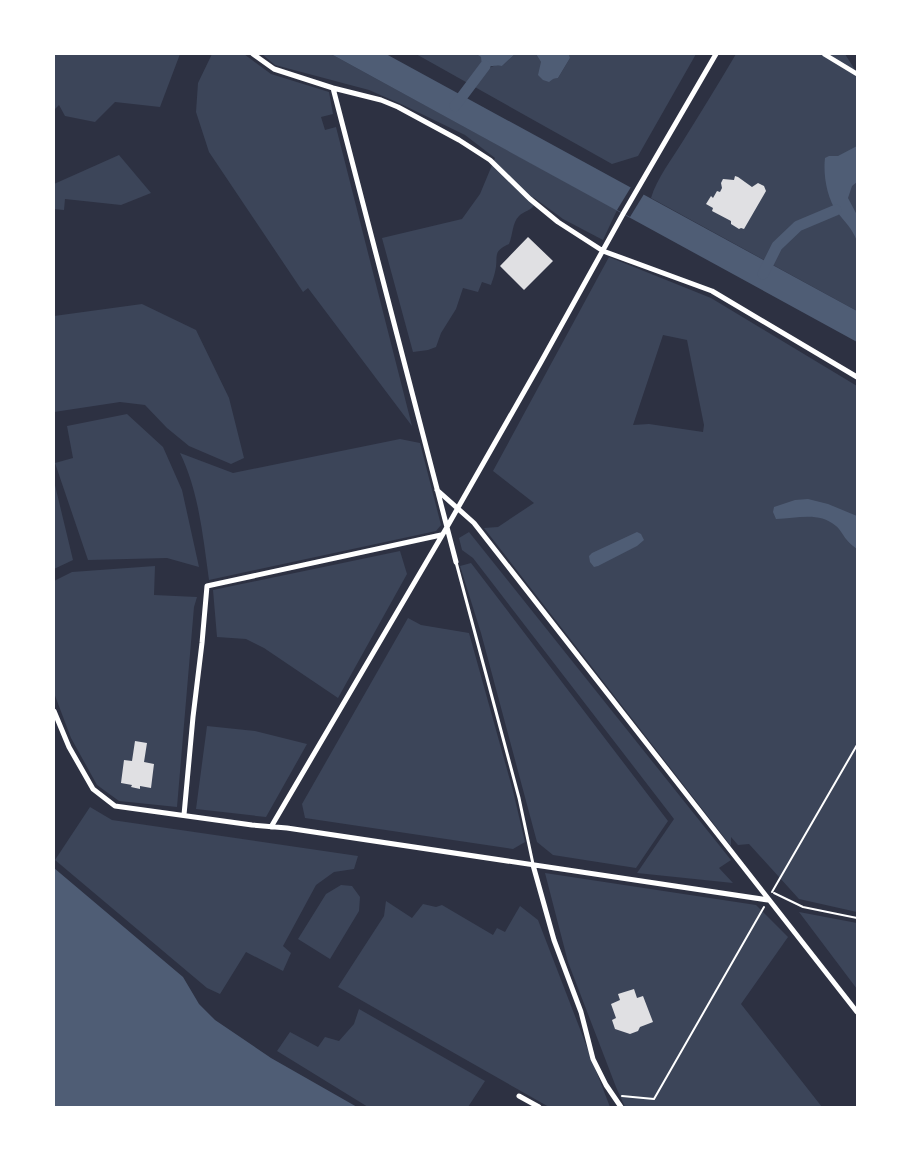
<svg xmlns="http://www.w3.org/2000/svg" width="911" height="1161" font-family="Commissioner,sans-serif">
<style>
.green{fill:#3c4559;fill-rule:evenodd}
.water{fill:#4f5d75}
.pier{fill:#2d3142}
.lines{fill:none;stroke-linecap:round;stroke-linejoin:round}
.canal{stroke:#4f5d75;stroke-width:11}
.building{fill:#e0e0e3}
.path{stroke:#fff;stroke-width:2}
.service{stroke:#fff;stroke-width:3}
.pedestrian{stroke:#fff;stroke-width:4.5}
.minor{stroke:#fff;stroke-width:5}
</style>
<rect width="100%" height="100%" fill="#2d3142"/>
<path class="green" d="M 54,54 L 180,54 L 160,107 L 115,102 L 95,122 L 65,116 L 59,105 L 54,110 Z
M 212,54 L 244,54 L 271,74 L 329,92 L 333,114 L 321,117 L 325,130 L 336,127 L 412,426 L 308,288 L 303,292 L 209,152 L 196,112 L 198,83 Z
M 262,54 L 331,54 L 617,210 L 603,240 L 563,219 L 533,197 L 535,204 C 531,211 524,211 519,216 C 512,223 513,235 509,244 C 491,252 499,257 495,272 C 494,277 492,281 491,285 L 482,282 L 478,292 L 463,288 L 456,309 L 441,333 L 436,347 L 428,350 L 413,352 L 382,238 L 462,219 L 480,194 L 495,158 L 465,135 L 401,104 L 369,90 L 275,65 Z
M 416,54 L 476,54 L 481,57 L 489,68 L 496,65 L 502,66 L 515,54 L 536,54 L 552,79 L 558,78 L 570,58 L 569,54 L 696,54 L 638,156 L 612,164 Z
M 736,54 L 845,54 L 857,73 L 857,311 L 651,198 C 657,178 672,159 683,141 C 701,112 719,83 736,54 Z
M 119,155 L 151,193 L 121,205 L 65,199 L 64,210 L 54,209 L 54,184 Z
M 609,257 L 711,298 L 857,386 L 857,912 L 799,899 L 749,844 L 738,845 L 731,837 L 731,846 L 484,528 L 498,527 L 534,503 L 493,471 ZM 663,335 L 687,340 L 704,425 L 703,432 L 649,424 L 633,425 Z
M 142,304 L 196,330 L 229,398 L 244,458 L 231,464 L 189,446 L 167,428 L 145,405 L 120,402 L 54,412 L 54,316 Z
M 127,414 L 163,447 L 182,490 L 199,567 L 167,558 L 88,560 L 55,463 L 73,458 L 67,426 Z
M 400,439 L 420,443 L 441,525 L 436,531 L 209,580 C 203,537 199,492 180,453 L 233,473 Z
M 54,481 L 73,560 L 54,569 Z
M 469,532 L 731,860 L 719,868 L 733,883 L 637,873 L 674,819 L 473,558 L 462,550 L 459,538 Z
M 400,551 L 407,574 L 338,698 L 264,648 L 246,639 L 217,637 L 213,590 Z
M 471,563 L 668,821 L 636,868 L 553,855 L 537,842 L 481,633 L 460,566 Z
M 155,566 L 154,595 L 197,597 L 194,607 L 177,807 L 119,801 L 97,785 L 71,738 L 54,693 L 54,581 L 72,572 Z
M 408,618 L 421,625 L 469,633 L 513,791 L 525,842 L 513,849 L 305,818 L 302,804 Z
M 207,726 L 255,731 L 307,744 L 266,817 L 196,809 Z
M 90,807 L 112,820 L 358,856 L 354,869 L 334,872 L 316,885 L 283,946 L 291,953 L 283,971 L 246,952 L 220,994 L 207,988 L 55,860 Z
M 545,873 L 756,905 L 788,937 L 741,1004 L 822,1107 L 625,1107 L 616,1087 L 568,962 Z
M 341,885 L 352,886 L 360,897 L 359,911 L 330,959 L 298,939 L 326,894 Z
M 386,901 L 412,918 L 423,904 L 436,907 L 442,905 L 493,935 L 497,928 L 505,932 L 520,906 L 538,920 L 610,1107 L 549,1107 L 338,987 L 384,916 Z
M 799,912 L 857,923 L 857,989 Z
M 359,1009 L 485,1081 L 468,1107 L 368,1107 L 277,1051 L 290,1032 L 318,1047 L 325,1037 L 339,1041 L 354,1024 Z"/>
<path class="water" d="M 331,54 L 386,54 L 857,311 L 857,342 Z
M 476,54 L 515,54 L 502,66 C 495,64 490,68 482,66 L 481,57 Z
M 536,54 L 569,54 L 570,58 L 558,78 L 553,79 L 549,82 L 543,80 L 538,75 L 541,62 Z
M 857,146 L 857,182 L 852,186 L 848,198 L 857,215 L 857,241 C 852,228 845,222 837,212 C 827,198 823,175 825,158 L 829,156 L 838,156 Z
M 808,499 L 828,504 L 857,516 L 857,549 C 853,546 849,543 846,539 C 843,535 840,529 836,526 C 818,511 797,519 776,519 L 773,512 L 774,507 L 795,500 Z
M 637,532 L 641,534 L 644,540 L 637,546 L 598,566 L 594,567 L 590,562 L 589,556 L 592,553 Z
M 54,868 L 183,977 L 199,1004 L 215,1020 L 271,1058 L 357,1107 L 54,1107 Z"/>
<path class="pier" d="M 631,187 L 644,194 L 630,217 L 617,210 Z"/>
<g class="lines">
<path class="canal" d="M 455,106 L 485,66
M 763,274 L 777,246 L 798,226 L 836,210"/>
</g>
<path class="building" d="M 735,176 L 738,177 L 752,187 L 758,183 L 764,186 L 766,191 L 744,229 L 741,228 L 739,229 L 731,224 L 731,221 L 712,211 L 713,208 L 706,204 L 711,196 L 713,198 L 717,191 L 720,192 L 722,188 L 721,183 L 723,179 L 734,180 Z
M 528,237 L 553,261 L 524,290 L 500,266 Z
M 135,741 L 147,743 L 144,762 L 154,764 L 151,788 L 140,786 L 140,789 L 131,787 L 132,785 L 121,783 L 124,760 L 132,761 Z
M 634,989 L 637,998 L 643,996 L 653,1022 L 640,1027 L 638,1031 L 630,1034 L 615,1029 L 612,1020 L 616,1018 L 611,1004 L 620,1000 L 618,994 Z"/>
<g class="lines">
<path class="path" d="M 772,892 L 857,745
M 774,893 L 803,907 L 857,918
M 622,1096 L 654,1099 L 764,907"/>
<path class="service" d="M 456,562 L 519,798 L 533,864"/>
<path class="pedestrian" d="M 824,54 L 857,74"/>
<path class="minor" d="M 253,54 L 274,69 L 333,88 L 381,100 L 398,107 L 459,140 L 490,160 L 530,199 L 558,222 L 603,251 L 712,291 L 857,377
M 333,88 L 456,562
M 437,490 L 474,523 L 857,1012
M 54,711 L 69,747 L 93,789 L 115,806 L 252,825 L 287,828 L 768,900
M 184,815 L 193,717 L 202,643 L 207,586 L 441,535
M 271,827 L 447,527 L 541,362 L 623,214 L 716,54
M 533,865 L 554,940 L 581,1012 L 593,1059 L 606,1085 L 621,1107
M 519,1096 L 539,1107"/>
</g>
<rect width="911" height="1161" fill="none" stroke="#ffffff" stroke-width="110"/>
</svg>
